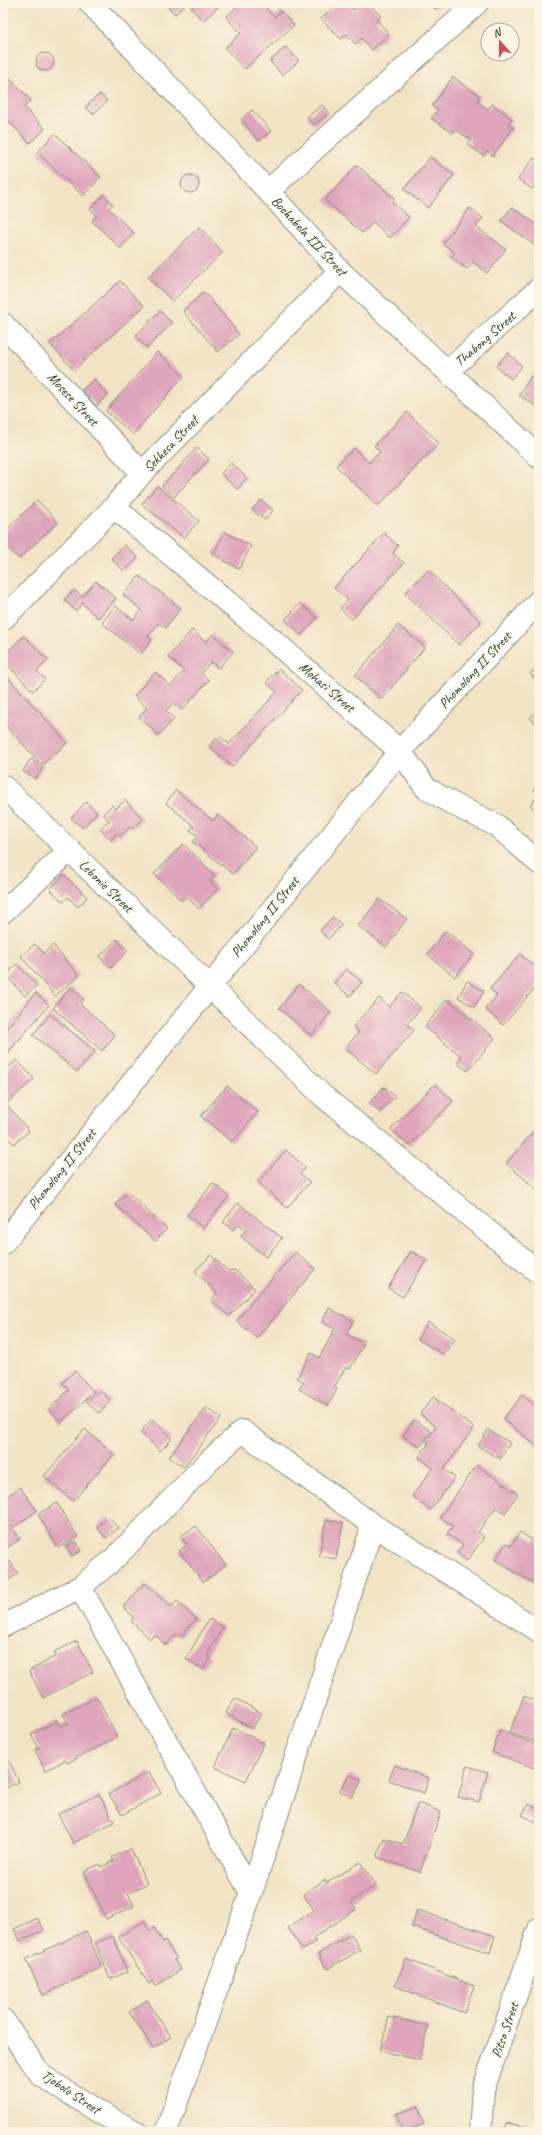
<svg xmlns="http://www.w3.org/2000/svg" width="542" height="2135" font-family="Caveat,sans-serif">
<style>
.building{fill:#dea5bc}
.lines{fill:none;stroke-linecap:round;stroke-linejoin:round}
.minor-casing{stroke:#88907c;stroke-width:24}
.tertiary-casing{stroke:#88907c;stroke-width:24}
.minor{stroke:#fff;stroke-width:22}
.tertiary{stroke:#fff;stroke-width:22}
.labels{text-anchor:middle;dominant-baseline:central;stroke-width:3;stroke-linejoin:round;paint-order:stroke}
.street-label{font-size:14px;fill:#1f3d34;stroke:#fcf5e5}
</style>
<rect width="100%" height="100%" fill="#fcf5e5"/>
<filter id="ink" filterUnits="userSpaceOnUse"><feTurbulence type="fractalNoise" baseFrequency=".025" numOctaves="2"/><feDisplacementMap in="SourceGraphic" scale="8" xChannelSelector="R" yChannelSelector="G"/><feConvolveMatrix kernelMatrix="1 2 1 2 8 2 1 2 1" color-interpolation-filters="sRGB"/></filter>
<filter id="wash" filterUnits="userSpaceOnUse"><feTurbulence type="fractalNoise" baseFrequency=".012" numOctaves="4" result="noise"/><feDisplacementMap in="SourceGraphic" scale="16" xChannelSelector="R" yChannelSelector="G"/><feGaussianBlur stdDeviation="0.9" result="paint"/><feColorMatrix in="noise" values="0 0 0 0 0 0 0 0 0 0 0 0 0 0 0 0 0 1.4 0 .05"/><feComposite in="paint" operator="in"/></filter>
<g filter="url(#wash)">
<rect width="100%" height="100%" fill="#f2e3c5"/>
<g id="blocks">
<path class="building" d="M 164,3 L 187,3 L 175,14 Z
M 197,3 L 222,3 L 203,21 L 191,8 Z
M 241,3 L 267,3 L 264,6 L 275,17 L 281,11 L 294,25 L 245,69 L 225,48 L 241,33 L 226,17 Z
M 337,3 L 347,3 L 354,10 L 361,3 L 368,3 L 381,16 L 376,20 L 389,33 L 372,50 L 361,38 L 355,44 L 346,34 L 341,39 L 321,19 Z
M 429,3 L 442,3 L 435,9 Z
M 286,47 L 299,61 L 282,75 L 270,61 Z
M36 62a9 9 0 1 1 18 0a9 9 0 1 1-18 0Z
M 8,77 L 31,100 L 24,107 L 45,129 L 30,143 L 9,122 L 5,126 L 3,123 L 3,82 Z
M 453,77 L 480,96 L 477,101 L 488,109 L 492,104 L 512,119 L 508,124 L 513,128 L 493,156 L 487,151 L 484,156 L 468,145 L 471,140 L 455,129 L 452,133 L 431,118 L 438,110 L 432,106 Z
M 100,94 L 107,101 L 93,114 L 85,107 Z
M 322,105 L 329,113 L 314,125 L 307,117 Z
M 252,110 L 271,131 L 259,141 L 241,119 Z
M 55,134 L 101,177 L 83,196 L 37,152 Z
M 430,157 L 454,175 L 428,208 L 404,189 Z
M 534,158 L 539,162 L 539,179 L 532,189 L 518,179 Z
M 357,165 L 395,199 L 392,202 L 409,217 L 390,238 L 373,222 L 362,233 L 325,200 Z
M181 184a9 9 0 1 1 18 0a9 9 0 1 1-18 0Z
M 104,195 L 113,204 L 108,208 L 134,233 L 120,248 L 92,221 L 97,216 L 90,209 Z
M 512,207 L 539,226 L 539,244 L 537,247 L 501,221 Z
M 470,208 L 483,218 L 476,227 L 506,249 L 487,273 L 473,262 L 467,269 L 451,257 L 455,253 L 443,243 Z
M 199,227 L 223,252 L 172,301 L 148,277 Z
M 120,281 L 144,306 L 74,370 L 50,344 Z
M 204,292 L 239,334 L 218,352 L 183,311 Z
M 160,311 L 172,323 L 147,348 L 135,336 Z
M 157,352 L 184,376 L 133,434 L 106,411 Z
M 508,353 L 522,366 L 511,379 L 496,366 Z
M 532,375 L 539,379 L 539,408 L 519,395 Z
M 94,379 L 108,395 L 96,406 L 82,390 Z
M 407,412 L 439,443 L 378,506 L 336,466 L 354,448 L 369,463 L 380,452 L 374,446 Z
M 197,448 L 209,459 L 174,497 L 162,486 Z
M 231,463 L 247,478 L 237,489 L 221,474 Z
M 157,486 L 199,521 L 184,538 L 142,504 Z
M 37,500 L 58,522 L 19,559 L 3,543 L 3,533 Z
M 261,500 L 273,510 L 265,520 L 252,510 Z
M 225,532 L 251,546 L 239,569 L 213,554 Z
M 384,533 L 398,546 L 393,553 L 404,563 L 352,619 L 340,608 L 348,600 L 334,588 Z
M 125,545 L 138,558 L 124,571 L 111,558 Z
M 428,570 L 481,622 L 459,645 L 405,593 Z
M 139,576 L 181,608 L 165,628 L 159,623 L 148,637 L 152,640 L 141,654 L 102,623 L 115,606 L 133,620 L 142,610 L 123,595 Z
M 96,581 L 116,598 L 98,618 L 82,603 L 76,611 L 64,600 L 74,590 L 82,597 Z
M 300,603 L 317,618 L 301,635 L 285,620 Z
M 398,625 L 425,647 L 382,699 L 355,676 Z
M 192,630 L 206,642 L 213,634 L 233,652 L 219,668 L 211,662 L 201,673 L 209,680 L 182,710 L 173,703 L 166,711 L 174,719 L 159,735 L 139,717 L 147,708 L 134,696 L 155,672 L 171,686 L 184,671 L 168,657 Z
M 24,636 L 48,660 L 37,671 L 45,679 L 33,691 L 3,660 L 3,656 Z
M 539,664 L 539,683 L 530,674 Z
M 279,669 L 302,690 L 232,767 L 209,746 L 219,736 L 229,744 L 277,692 L 266,682 Z
M 3,672 L 67,743 L 42,765 L 3,723 Z
M 539,708 L 539,726 L 530,718 Z
M 31,759 L 43,767 L 35,779 L 23,771 Z
M 539,784 L 539,795 L 534,790 Z
M 176,790 L 213,821 L 218,815 L 256,847 L 233,874 L 193,842 L 198,836 L 190,830 L 194,826 L 166,803 Z
M 539,796 L 539,813 L 530,805 Z
M 125,800 L 143,819 L 133,829 L 130,827 L 120,836 L 117,833 L 111,840 L 100,829 L 109,820 L 103,814 L 112,805 L 116,809 Z
M 86,802 L 97,812 L 83,828 L 71,818 Z
M 183,844 L 215,875 L 210,881 L 218,889 L 199,909 L 186,896 L 182,901 L 154,874 Z
M 64,875 L 87,897 L 78,907 L 68,897 L 63,902 L 50,889 Z
M 379,899 L 407,919 L 386,947 L 358,926 Z
M 333,917 L 342,925 L 328,939 L 320,931 Z
M 446,931 L 474,954 L 455,977 L 427,954 Z
M 117,939 L 128,951 L 111,968 L 99,957 Z
M 35,944 L 44,953 L 53,945 L 79,976 L 55,996 L 21,956 Z
M 520,954 L 539,970 L 539,983 L 503,1025 L 485,1009 L 497,995 L 490,989 Z
M 17,964 L 37,985 L 25,996 L 6,975 Z
M 346,969 L 362,982 L 350,996 L 334,983 Z
M 467,981 L 484,991 L 474,1007 L 458,997 Z
M 299,984 L 331,1012 L 311,1036 L 279,1008 Z
M 71,987 L 84,999 L 80,1004 L 115,1035 L 102,1051 L 53,1008 Z
M 402,992 L 421,1008 L 407,1024 L 414,1030 L 376,1074 L 345,1048 L 359,1032 L 353,1027 L 379,998 L 389,1007 Z
M 36,993 L 49,1005 L 3,1058 L 3,1032 Z
M 447,999 L 495,1038 L 468,1071 L 457,1063 L 462,1057 L 425,1027 Z
M 50,1014 L 95,1051 L 77,1072 L 33,1035 Z
M 17,1060 L 34,1079 L 6,1104 L 29,1131 L 14,1144 L 3,1132 L 3,1072 Z
M 435,1084 L 453,1101 L 409,1146 L 391,1129 Z
M 227,1086 L 258,1112 L 232,1142 L 201,1116 Z
M 384,1087 L 395,1097 L 379,1112 L 369,1103 Z
M 539,1125 L 539,1184 L 535,1188 L 506,1163 Z
M 286,1150 L 306,1168 L 300,1174 L 310,1182 L 287,1208 L 258,1182 Z
M 213,1183 L 229,1196 L 203,1228 L 187,1215 Z
M 127,1192 L 167,1229 L 155,1241 L 115,1204 Z
M 238,1203 L 282,1238 L 266,1257 L 240,1236 L 246,1230 L 239,1224 L 233,1230 L 223,1222 Z
M 411,1251 L 426,1260 L 403,1297 L 388,1288 Z
M 295,1252 L 315,1269 L 257,1338 L 236,1321 Z
M 211,1255 L 228,1271 L 235,1270 L 255,1289 L 229,1316 L 211,1300 L 217,1293 L 195,1271 Z
M 329,1308 L 353,1321 L 346,1334 L 364,1344 L 350,1369 L 346,1367 L 334,1387 L 337,1389 L 328,1406 L 299,1389 L 304,1382 L 297,1378 L 311,1353 L 319,1358 L 335,1329 L 322,1322 Z
M 428,1322 L 455,1339 L 444,1355 L 418,1339 Z
M 75,1371 L 94,1392 L 61,1422 L 49,1409 L 69,1390 L 62,1383 Z
M 100,1390 L 111,1401 L 99,1413 L 87,1402 Z
M 522,1395 L 539,1408 L 538,1447 L 503,1419 Z
M 433,1397 L 474,1428 L 444,1469 L 455,1478 L 430,1510 L 412,1496 L 433,1468 L 419,1457 L 429,1443 L 426,1441 L 436,1427 L 420,1414 Z
M 206,1408 L 221,1418 L 184,1467 L 169,1457 Z
M 152,1419 L 172,1439 L 160,1451 L 140,1432 Z
M 414,1420 L 431,1431 L 420,1447 L 403,1436 Z
M 85,1429 L 114,1454 L 73,1501 L 44,1476 Z
M 488,1430 L 510,1443 L 500,1459 L 478,1446 Z
M 477,1465 L 518,1494 L 505,1513 L 496,1507 L 478,1532 L 484,1537 L 467,1561 L 457,1553 L 463,1545 L 447,1534 L 453,1526 L 440,1517 Z
M 20,1487 L 37,1511 L 12,1528 L 20,1539 L 3,1551 L 3,1499 Z
M 57,1503 L 78,1537 L 58,1548 L 38,1514 Z
M 108,1517 L 118,1528 L 106,1538 L 97,1527 Z
M 326,1520 L 343,1523 L 336,1559 L 319,1556 Z
M 196,1526 L 226,1565 L 203,1582 L 179,1551 L 187,1545 L 181,1536 Z
M 520,1532 L 534,1541 L 536,1539 L 539,1540 L 539,1586 L 495,1560 L 506,1543 L 511,1546 Z
M 76,1541 L 81,1551 L 72,1556 L 66,1546 Z
M 3,1552 L 18,1573 L 3,1584 Z
M 145,1583 L 171,1607 L 177,1601 L 196,1619 L 180,1637 L 176,1634 L 166,1645 L 154,1634 L 150,1639 L 131,1621 L 134,1618 L 123,1607 Z
M 209,1619 L 223,1627 L 207,1655 L 211,1657 L 203,1669 L 186,1659 Z
M 77,1641 L 93,1672 L 43,1698 L 29,1671 L 56,1656 L 54,1652 Z
M 524,1696 L 539,1702 L 539,1743 L 510,1732 Z
M 97,1697 L 117,1737 L 67,1763 L 65,1760 L 45,1771 L 35,1750 L 39,1748 L 31,1734 L 57,1721 L 60,1727 L 68,1723 L 63,1714 Z
M 235,1698 L 262,1713 L 252,1729 L 226,1713 Z
M 233,1728 L 264,1743 L 246,1781 L 215,1767 Z
M 500,1730 L 539,1746 L 539,1770 L 492,1752 Z
M 8,1759 L 19,1782 L 3,1789 L 3,1762 Z
M 395,1765 L 429,1778 L 424,1793 L 389,1780 Z
M 467,1766 L 488,1772 L 479,1802 L 458,1797 Z
M 149,1772 L 161,1793 L 122,1815 L 109,1794 Z
M 349,1774 L 362,1780 L 352,1798 L 340,1791 Z
M 99,1794 L 114,1822 L 73,1843 L 58,1814 Z
M 418,1803 L 441,1812 L 420,1872 L 377,1857 L 384,1838 L 403,1844 Z
M 529,1804 L 539,1810 L 539,1816 L 535,1822 L 522,1815 Z
M 131,1849 L 147,1884 L 128,1893 L 134,1906 L 106,1919 L 84,1871 L 100,1864 L 101,1867 L 114,1861 L 112,1857 Z
M 360,1862 L 376,1885 L 351,1902 L 356,1909 L 313,1938 L 316,1942 L 303,1950 L 288,1928 L 314,1910 L 303,1894 L 325,1880 L 327,1883 Z
M 417,1910 L 495,1936 L 490,1953 L 412,1927 Z
M 38,1918 L 44,1930 L 20,1941 L 14,1929 Z
M 144,1921 L 150,1931 L 154,1928 L 163,1942 L 165,1941 L 177,1959 L 174,1960 L 181,1970 L 156,1986 L 153,1981 L 149,1984 L 118,1937 Z
M 86,1931 L 102,1967 L 43,1995 L 26,1959 Z
M 351,1934 L 360,1950 L 327,1969 L 318,1954 Z
M 113,1936 L 127,1972 L 110,1979 L 95,1943 Z
M 406,1959 L 474,1986 L 464,2013 L 395,1986 Z
M 147,2000 L 171,2037 L 153,2048 L 129,2012 Z
M 389,2017 L 428,2026 L 420,2060 L 380,2051 Z
M 418,2106 L 424,2124 L 403,2132 L 396,2114 Z
M 506,2123 L 533,2128 L 532,2132 L 505,2132 Z"/>
</g>
</g>
<g filter="url(#ink)">
<use href="#blocks" fill-opacity="0" stroke="#88907c" stroke-width="1"/>
<g class="lines">
<g class="minor-casing">
<path id="minor" d="M 268,191 L 477,3
M 3,324 L 142,473
M 448,371 L 539,289
M 114,507 L 261,630 L 400,751 L 426,788 L 453,804 L 496,825 L 539,863
M 3,619 L 114,507 L 142,473 L 340,271
M 3,786 L 323,1096 L 539,1273
M 3,912 L 70,850
M 3,1243 L 400,751 L 539,601
M 80,1587 L 251,1893
M 3,1626 L 80,1587 L 114,1559 L 207,1463 L 242,1431 L 373,1525 L 539,1631
M 3,2020 L 41,2075 L 99,2112 L 136,2132
M 166,2132 L 251,1893 L 373,1525
M 480,2132 L 483,2090 L 539,1929"/>
</g>
<g class="tertiary-casing">
<path id="tertiary" d="M 90,3 L 268,191 L 340,271 L 539,457"/>
</g>
<use href="#minor" class="minor"/>
<use href="#tertiary" class="tertiary"/>
</g>
</g>
<g class="labels">
<g class="street-label">
<text transform="translate(309 236) rotate(47)">Bochabela III Street</text>
<text transform="translate(485 339) rotate(-41)">Thabong Street</text>
<text transform="translate(73 399) rotate(47)">Mosese Street</text>
<text transform="translate(171 444) rotate(-46)">Sekhesa Street</text>
<text transform="translate(475 670) rotate(-47)">Phomolong II Street</text>
<text transform="translate(327 687) rotate(41)">Mohasi Street</text>
<text transform="translate(106 886) rotate(44)">Lebonie Street</text>
<text transform="translate(265 917) rotate(-51)">Phomolong II Street</text>
<text transform="translate(62 1169) rotate(-51)">Phomolong II Street</text>
<text transform="translate(505 2030) rotate(-71)">Pitso Street</text>
<text transform="translate(71 2092) rotate(34)">Tjobolo Street</text>
</g>
</g>
<rect width="542" height="2135" fill="none" stroke="#fcf5e5" stroke-width="16"/>
<g transform="translate(500 42) rotate(339)"><circle r="19" fill="#fcf5e5" stroke="#a4ab9e"/>
<path d="M0-3L7 15L0 10L-7 15Z" fill="#d1495b"/>
<text y="-6" font-size="11" font-weight="bold" text-anchor="middle" fill="#1f3d34">N</text>
</g>
</svg>
